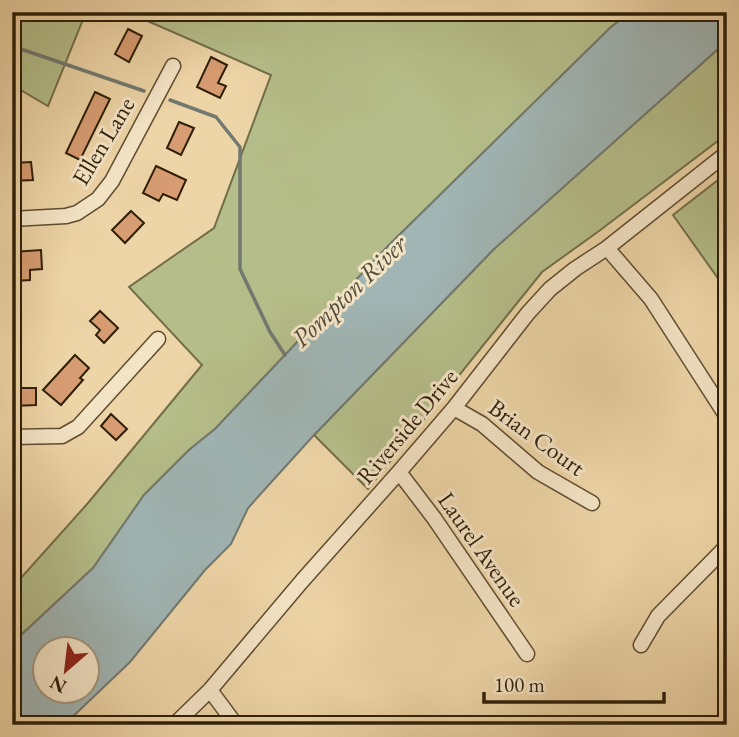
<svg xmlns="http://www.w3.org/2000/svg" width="739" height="737" font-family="'EB Garamond',serif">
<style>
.green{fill:#b5be8a;stroke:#726e4a;stroke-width:2}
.water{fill:#a0b5b4;stroke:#727970;stroke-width:2;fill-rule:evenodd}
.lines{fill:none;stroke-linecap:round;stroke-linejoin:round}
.stream{stroke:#727970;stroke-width:3.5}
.building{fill:#d79c72;stroke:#2e1f09;stroke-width:2}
.minor-casing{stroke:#5e4c30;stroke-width:17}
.minor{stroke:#f4e4c6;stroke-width:14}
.labels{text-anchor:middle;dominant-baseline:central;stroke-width:6;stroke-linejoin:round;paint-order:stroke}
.street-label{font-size:24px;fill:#2e1f09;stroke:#f4e4c6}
.water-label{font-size:26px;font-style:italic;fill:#504c3c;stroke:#f4e4c6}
</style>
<rect width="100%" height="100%" fill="#eed5a7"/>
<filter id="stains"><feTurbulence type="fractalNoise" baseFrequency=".00286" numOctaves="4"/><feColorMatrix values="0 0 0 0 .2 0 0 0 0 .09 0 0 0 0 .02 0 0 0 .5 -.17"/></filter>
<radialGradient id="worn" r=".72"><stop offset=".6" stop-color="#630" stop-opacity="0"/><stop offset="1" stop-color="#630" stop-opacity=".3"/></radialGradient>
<path class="green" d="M 12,12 L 86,12 L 48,106 L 12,85 Z
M 127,12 L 630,12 L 610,28 L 389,245 L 215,429 L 189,450 L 144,495 L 93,568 L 19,637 L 12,647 L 12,588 L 88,503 L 202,365 L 129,287 L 214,228 L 271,75 Z
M 727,41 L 727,134 L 599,231 L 542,272 L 368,489 L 314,435 L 494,249 Z
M 727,173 L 727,291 L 673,215 Z"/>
<path class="water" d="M 630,12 L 727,12 L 727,41 L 494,249 L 314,435 L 248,508 L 231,544 L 205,570 L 130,662 L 64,725 L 12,725 L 12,647 L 19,637 L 93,568 L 144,495 L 189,450 L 215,429 L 389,245 L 610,28 ZM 46,650 L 88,650 L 88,692 L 46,692 Z"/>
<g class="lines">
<path class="stream" d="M 12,46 L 144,91
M 170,100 L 216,117 L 240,147 L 240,269 L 270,332 L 285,355"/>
</g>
<path class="building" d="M 128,29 L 142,36 L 129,62 L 115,54 Z
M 211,57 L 227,65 L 218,83 L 226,86 L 220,98 L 197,87 Z
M 95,92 L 110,99 L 80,160 L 66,153 Z
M 179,122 L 194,128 L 181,155 L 167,148 Z
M 31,162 L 33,180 L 12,181 L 12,163 Z
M 156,166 L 186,180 L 177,200 L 163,194 L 159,201 L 143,193 Z
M 131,211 L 144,223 L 125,243 L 112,230 Z
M 41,250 L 42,269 L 30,270 L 30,280 L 15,281 L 13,252 Z
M 100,311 L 118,328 L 104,343 L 96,335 L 100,330 L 90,321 Z
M 75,355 L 89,368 L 80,378 L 83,380 L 61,405 L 43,390 Z
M 13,388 L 36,388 L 36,405 L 13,406 Z
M 111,414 L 127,429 L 116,440 L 101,426 Z"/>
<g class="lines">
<g class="minor-casing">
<path id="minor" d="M 12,219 L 66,216 L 77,213 L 98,199 L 112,181 L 173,66
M 607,248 L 651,299 L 727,417
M 454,408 L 482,424 L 538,472 L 592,503
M 12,437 L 62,436 L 78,427 L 158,339
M 399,472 L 434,518 L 527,654
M 641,645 L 658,616 L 727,546
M 210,690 L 236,725
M 174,725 L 210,690 L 302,581 L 399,472 L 454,408 L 528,313 L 550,289 L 575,269 L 607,248 L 727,153"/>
</g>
<use href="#minor" class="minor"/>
</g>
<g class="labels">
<g class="street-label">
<text transform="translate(103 141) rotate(-59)">Ellen Lane</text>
<text transform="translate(407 426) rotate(-50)">Riverside Drive</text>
<text transform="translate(537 437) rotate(36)">Brian Court</text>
<text transform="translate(482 549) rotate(55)">Laurel Avenue</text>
</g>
<g class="water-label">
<text transform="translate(349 291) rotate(-44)">Pompton River</text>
</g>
</g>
<rect width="739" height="737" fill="none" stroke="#eed5a7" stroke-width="42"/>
<rect x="14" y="14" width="711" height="709" fill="none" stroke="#2e1f09" stroke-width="3.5"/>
<rect x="21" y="21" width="697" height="695" fill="none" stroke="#2e1f09" stroke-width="2"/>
<g transform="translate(66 670) rotate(208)"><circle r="33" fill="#f4e4c6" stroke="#a5957a" stroke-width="2"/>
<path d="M0-5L12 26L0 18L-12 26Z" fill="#8f2418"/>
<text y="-10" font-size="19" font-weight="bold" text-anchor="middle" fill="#2e1f09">N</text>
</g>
<path d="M484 692v10h180v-10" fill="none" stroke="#2e1f09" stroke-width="3.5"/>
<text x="494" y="692" font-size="21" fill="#2e1f09" stroke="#f4e4c6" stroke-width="5" paint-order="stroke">100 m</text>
<rect width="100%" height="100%" filter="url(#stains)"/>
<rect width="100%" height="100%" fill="url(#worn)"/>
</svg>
